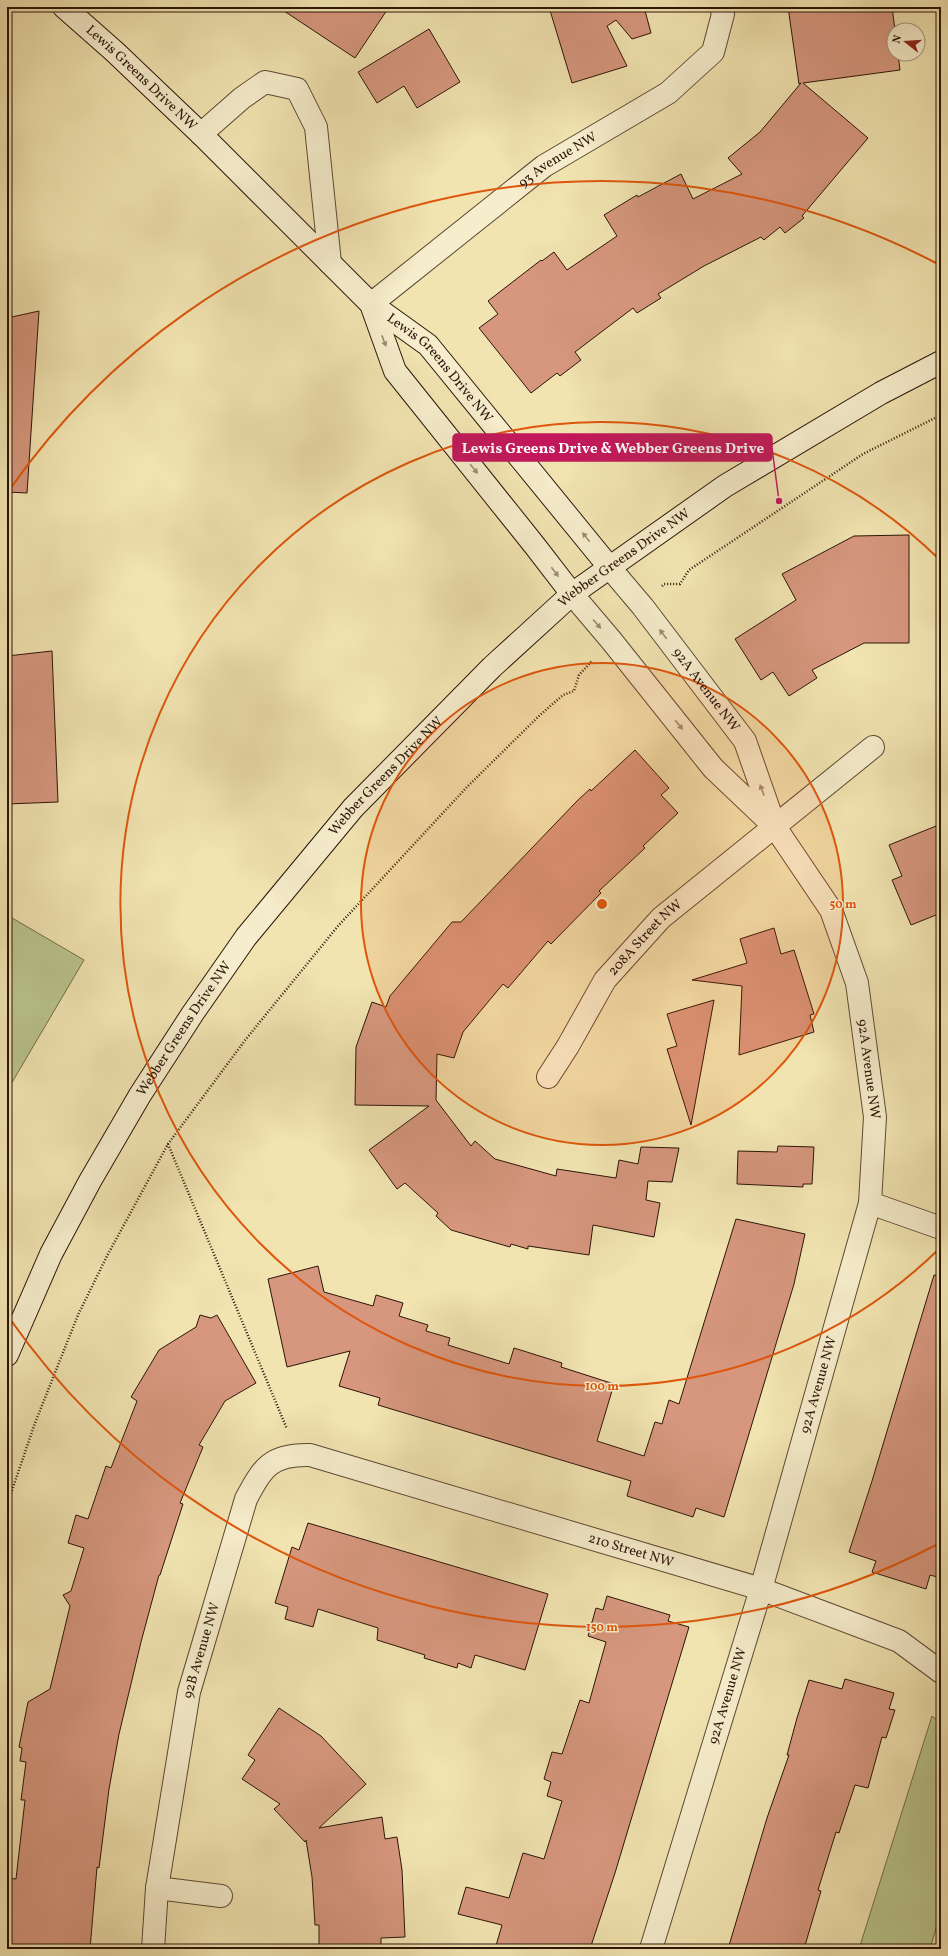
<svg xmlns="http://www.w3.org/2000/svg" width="948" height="1956" font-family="Vollkorn,serif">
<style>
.green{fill:#b9c48c;stroke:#726c4a}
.building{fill:#d6977e;stroke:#2c1408}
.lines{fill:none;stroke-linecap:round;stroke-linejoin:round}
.street-casing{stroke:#5d4832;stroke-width:24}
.secondary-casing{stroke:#2c1408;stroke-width:24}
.path{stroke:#2c1408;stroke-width:2.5;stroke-dasharray:1 2;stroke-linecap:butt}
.street{stroke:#f6edcc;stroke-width:22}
.secondary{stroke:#f6edcc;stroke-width:22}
.oneway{fill:#9b8b74}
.ring{fill:none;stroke:#df560c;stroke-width:2}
.labels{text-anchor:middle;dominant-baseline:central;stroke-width:3;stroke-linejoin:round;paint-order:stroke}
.street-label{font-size:14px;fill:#2c1408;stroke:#f6edcc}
.centre{fill:#df560c;stroke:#f6edcc;stroke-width:2}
.ring-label{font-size:12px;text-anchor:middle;font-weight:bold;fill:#df560c;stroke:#f6edcc;stroke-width:3;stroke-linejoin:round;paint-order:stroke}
.leader{fill:none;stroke:#c2185b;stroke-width:1.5}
.callout-dot{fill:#c2185b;stroke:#f6edcc;stroke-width:1.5}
.callout{fill:#c2185b;stroke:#c2185b;stroke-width:1.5}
.callout-label{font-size:15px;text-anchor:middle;font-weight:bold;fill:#fff}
</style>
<rect width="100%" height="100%" fill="#f1e4b1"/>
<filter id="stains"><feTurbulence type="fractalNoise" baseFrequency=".005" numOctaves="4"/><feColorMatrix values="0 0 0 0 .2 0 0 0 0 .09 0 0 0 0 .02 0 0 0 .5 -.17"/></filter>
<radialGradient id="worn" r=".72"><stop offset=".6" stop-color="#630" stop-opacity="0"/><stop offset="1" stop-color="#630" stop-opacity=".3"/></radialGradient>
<path class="green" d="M 7,915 L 84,960 L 7,1091 Z
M 932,1716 L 941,1723 L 941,1911 L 930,1949 L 859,1949 Z"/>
<path class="building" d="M 278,7 L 389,7 L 355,58 Z
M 549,7 L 644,7 L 651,33 L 632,39 L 616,20 L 607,26 L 627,66 L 572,83 Z
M 788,7 L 892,7 L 895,30 L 894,54 L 898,54 L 900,70 L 803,83 L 868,138 L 802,216 L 804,218 L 785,233 L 780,227 L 764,240 L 761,237 L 704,266 L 658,294 L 661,298 L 637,313 L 633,308 L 575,352 L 581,360 L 560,376 L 557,373 L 531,393 L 479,328 L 498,314 L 488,301 L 541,260 L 542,261 L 554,252 L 567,270 L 617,236 L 604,215 L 637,195 L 638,197 L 681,174 L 693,199 L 742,174 L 728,158 L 760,132 L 801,83 L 799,84 Z
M 429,29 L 460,82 L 417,108 L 404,86 L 377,103 L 358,72 Z
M 39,311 L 27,493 L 7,492 L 7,318 Z
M 909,535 L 909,643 L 864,643 L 812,670 L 817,678 L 789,696 L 773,672 L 761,680 L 735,639 L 796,600 L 782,574 L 854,536 Z
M 52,651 L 58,802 L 7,804 L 7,656 Z
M 635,750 L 669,788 L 661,795 L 678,813 L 643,846 L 645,848 L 599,891 L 601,893 L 551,944 L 548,941 L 508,988 L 503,984 L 463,1032 L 454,1058 L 437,1054 L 436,1100 L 471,1146 L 475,1141 L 495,1159 L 556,1176 L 557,1169 L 616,1178 L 619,1160 L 638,1164 L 641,1147 L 679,1148 L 672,1182 L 648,1181 L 646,1200 L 660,1203 L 654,1237 L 593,1225 L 589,1255 L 528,1246 L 528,1249 L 511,1244 L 510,1247 L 451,1230 L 436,1216 L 438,1213 L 405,1183 L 397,1189 L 369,1150 L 429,1106 L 355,1105 L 356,1047 L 372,1002 L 386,1007 L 390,996 L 452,922 L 461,922 L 577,801 L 590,789 L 591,791 Z
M 941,824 L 941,913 L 911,925 L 892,880 L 902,876 L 889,845 Z
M 774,928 L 781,954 L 794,950 L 814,1014 L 810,1015 L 814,1032 L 739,1055 L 742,986 L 692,980 L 747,963 L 740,939 Z
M 714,1000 L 695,1104 L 691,1125 L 667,1049 L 677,1046 L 667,1014 Z
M 778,1146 L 814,1147 L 812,1184 L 803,1184 L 803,1187 L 737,1184 L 738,1151 L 777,1152 Z
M 736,1219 L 805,1234 L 794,1284 L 724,1517 L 696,1508 L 693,1517 L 627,1496 L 631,1481 L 378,1405 L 380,1398 L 339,1386 L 350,1351 L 287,1367 L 268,1279 L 318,1266 L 324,1292 L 373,1306 L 376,1295 L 403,1303 L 399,1316 L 428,1325 L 426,1331 L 450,1338 L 448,1345 L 509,1364 L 514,1348 L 562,1363 L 561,1367 L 614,1384 L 597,1441 L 644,1456 L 655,1422 L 662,1424 L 669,1400 L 679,1404 Z
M 934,1275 L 941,1276 L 941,1578 L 930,1575 L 926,1589 L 872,1572 L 876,1561 L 849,1552 L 872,1481 Z
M 200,1315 L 211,1318 L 217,1315 L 256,1383 L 225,1401 L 199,1445 L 203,1447 L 180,1503 L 183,1504 L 160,1575 L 159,1575 L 141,1642 L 119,1734 L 109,1789 L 99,1868 L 97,1867 L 90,1949 L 7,1949 L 7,1878 L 16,1879 L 25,1800 L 21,1800 L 26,1762 L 20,1761 L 22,1748 L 19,1747 L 28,1702 L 50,1689 L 70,1606 L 63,1595 L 71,1591 L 84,1548 L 68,1543 L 76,1515 L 88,1519 L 106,1466 L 111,1468 L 137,1401 L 131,1397 L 159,1350 L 196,1327 Z
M 308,1523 L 548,1594 L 525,1670 L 475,1655 L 471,1668 L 458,1663 L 457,1668 L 424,1658 L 425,1655 L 377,1640 L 378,1628 L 318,1609 L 313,1627 L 285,1619 L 288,1607 L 275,1603 L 292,1547 L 299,1550 Z
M 607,1596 L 670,1615 L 668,1621 L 689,1627 L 615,1873 L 590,1949 L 495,1949 L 502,1925 L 458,1914 L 466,1887 L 509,1898 L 523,1853 L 544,1859 L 562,1801 L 547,1796 L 551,1782 L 544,1779 L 552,1752 L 562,1754 L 580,1700 L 589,1703 L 606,1642 L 588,1636 L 596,1608 L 603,1610 Z
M 845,1679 L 894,1693 L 889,1709 L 895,1710 L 886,1738 L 882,1737 L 868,1788 L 855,1785 L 839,1833 L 836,1832 L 818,1890 L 821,1891 L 804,1949 L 728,1949 L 767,1818 L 789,1755 L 787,1755 L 797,1718 L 809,1680 L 842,1689 Z
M 279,1708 L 321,1736 L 366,1784 L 319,1828 L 382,1817 L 385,1839 L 397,1837 L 402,1870 L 405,1937 L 381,1938 L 381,1949 L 319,1949 L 319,1925 L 315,1925 L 312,1877 L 306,1840 L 305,1842 L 274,1809 L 280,1804 L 242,1779 L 255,1760 L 248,1755 Z"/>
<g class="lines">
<g class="street-casing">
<g id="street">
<path d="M 201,134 L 242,98 L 265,82 L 297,89 L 316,127 L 330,263"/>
<path id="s1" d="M 371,304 L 544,166 L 668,93 L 713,52 L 723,14 L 721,7"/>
<path id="s2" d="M 610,568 L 643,607 L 745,741 L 774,824"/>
<path id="s3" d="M 572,594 L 611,640 L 713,768 L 775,827 L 831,910 L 857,983 L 875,1117 L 870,1203 L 761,1589 L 651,1949"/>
<path id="s4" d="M 548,1077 L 568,1046 L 605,980 L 661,918 L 873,747"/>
<path d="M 870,1203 L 941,1228"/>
<path d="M 157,1888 L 221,1896"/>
<path id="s5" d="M 153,1949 L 157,1888 L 189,1692 L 246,1499 C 263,1467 271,1454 310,1455 L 761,1589 L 899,1641 L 941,1672"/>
</g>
</g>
<g class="secondary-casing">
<g id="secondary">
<path id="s6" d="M 64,7 L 115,52 L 201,134 L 371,304 L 428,345 L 610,568"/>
<path d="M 371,304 L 395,371 L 535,546 L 572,594"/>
<path id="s7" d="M 7,1355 L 51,1254 L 90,1181 L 140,1095 L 193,1013 L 246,937 L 353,808 L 492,667 L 572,594 L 725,486 L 881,393 L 941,362"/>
</g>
</g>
<path class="path" d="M 662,586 L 664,584 L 680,584 L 689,570 L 863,454 L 941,415
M 168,1144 L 287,1429
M 7,1505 L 35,1423 L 78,1315 L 107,1256 L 168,1144 L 246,1039 L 338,926 L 467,787 L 540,715 L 563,695 L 574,691 L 579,675 L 592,661"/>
<use href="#street" class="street"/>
<use href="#secondary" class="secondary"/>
</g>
<defs><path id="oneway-solid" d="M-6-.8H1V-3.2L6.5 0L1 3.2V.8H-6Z"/></defs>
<g class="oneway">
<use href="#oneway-solid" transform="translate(384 341) rotate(69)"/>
<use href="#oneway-solid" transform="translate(474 469) rotate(51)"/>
<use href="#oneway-solid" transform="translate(586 537) rotate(-128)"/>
<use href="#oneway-solid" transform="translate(555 572) rotate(53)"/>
<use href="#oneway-solid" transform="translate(597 624) rotate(49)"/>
<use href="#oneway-solid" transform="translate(663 634) rotate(-127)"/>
<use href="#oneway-solid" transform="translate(679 725) rotate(51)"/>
<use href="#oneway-solid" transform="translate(762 790) rotate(-110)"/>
</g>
<circle cx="602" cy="904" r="241" fill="#df560c" fill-opacity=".12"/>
<g class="ring">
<circle cx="602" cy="904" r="241"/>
<path d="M940 1248A482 482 0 1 1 940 560"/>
<path d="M936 1545A723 723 0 0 1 10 1319M10 489A723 723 0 0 1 936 263"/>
</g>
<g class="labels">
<g class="street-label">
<text stroke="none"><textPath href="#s6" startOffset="105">Lewis Greens Drive NW</textPath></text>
<text stroke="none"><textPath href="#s1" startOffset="236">93 Avenue NW</textPath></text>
<text stroke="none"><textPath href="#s6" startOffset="522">Lewis Greens Drive NW</textPath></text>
<text stroke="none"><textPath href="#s7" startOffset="1020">Webber Greens Drive NW</textPath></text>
<text stroke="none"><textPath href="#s2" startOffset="155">92A Avenue NW</textPath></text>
<text stroke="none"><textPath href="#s7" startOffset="696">Webber Greens Drive NW</textPath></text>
<text stroke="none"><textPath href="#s4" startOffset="171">208A Street NW</textPath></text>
<text stroke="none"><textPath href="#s7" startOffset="372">Webber Greens Drive NW</textPath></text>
<text stroke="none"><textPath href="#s3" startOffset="574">92A Avenue NW</textPath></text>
<text transform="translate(819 1385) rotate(-74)">92A Avenue NW</text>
<text stroke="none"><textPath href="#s5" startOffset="880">210 Street NW</textPath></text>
<text stroke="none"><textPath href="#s5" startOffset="303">92B Avenue NW</textPath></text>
<text transform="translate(728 1696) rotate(-73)">92A Avenue NW</text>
</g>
</g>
<circle cx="602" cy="904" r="6" class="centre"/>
<g class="ring-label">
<text x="843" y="908">50 m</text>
<text x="602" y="1390">100 m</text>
<text x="602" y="1631">150 m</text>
</g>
<path class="leader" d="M779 501L772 448"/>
<circle class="callout-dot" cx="779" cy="501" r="4"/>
<rect class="callout" x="453" y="434" width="319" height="27" rx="4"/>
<g class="callout-label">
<text x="613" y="453">Lewis Greens Drive &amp; Webber Greens Drive</text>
</g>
<rect width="948" height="1956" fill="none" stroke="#f1e4b1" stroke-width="24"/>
<rect x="8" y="8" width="932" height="1940" fill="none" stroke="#2c1408" stroke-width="2"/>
<rect x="12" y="12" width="924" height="1932" fill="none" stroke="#2c1408"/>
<g transform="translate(906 42) rotate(287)"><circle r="19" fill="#f6edcc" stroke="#a5967e"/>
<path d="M0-3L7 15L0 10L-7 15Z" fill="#8f2418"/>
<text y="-6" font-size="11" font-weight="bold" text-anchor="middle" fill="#2c1408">N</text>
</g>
<rect width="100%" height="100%" filter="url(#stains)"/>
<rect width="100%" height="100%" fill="url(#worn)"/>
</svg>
